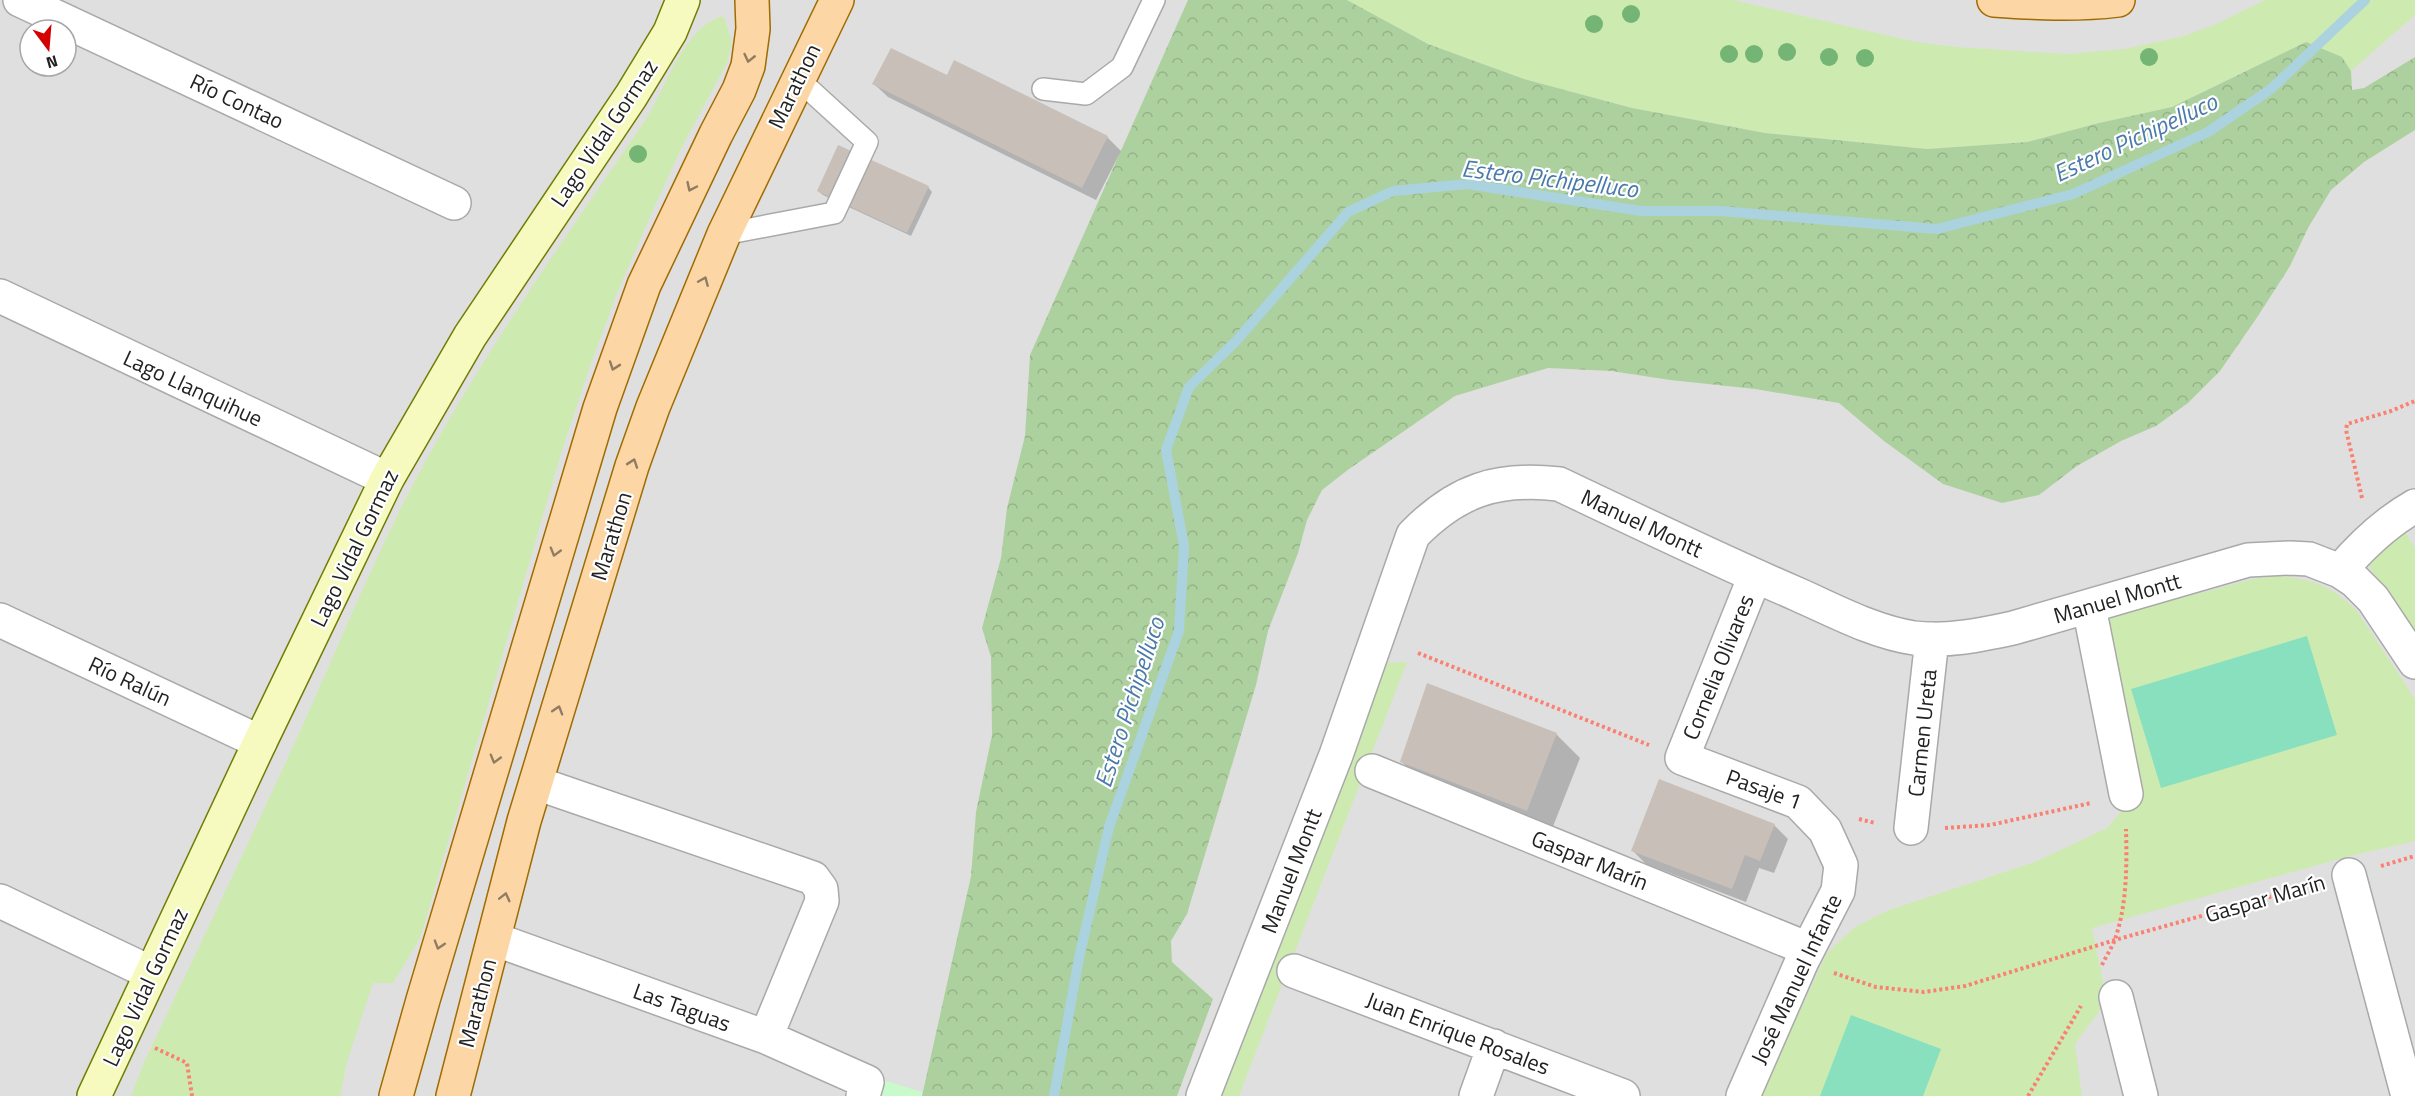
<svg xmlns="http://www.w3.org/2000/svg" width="2415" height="1096" font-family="'Titillium Web',sans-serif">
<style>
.residential{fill:#e0dfdf;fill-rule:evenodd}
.grass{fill:#cdebb0}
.forest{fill:url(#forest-crowns)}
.park{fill:#c8facc}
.pitch{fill:#88e0be}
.shadow{fill:#0003}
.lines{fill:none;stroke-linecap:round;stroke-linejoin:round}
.stream{stroke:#aad3df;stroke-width:10}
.building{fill:#c7bfb8}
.lane-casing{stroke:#a9a9a9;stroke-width:24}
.street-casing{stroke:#a9a9a9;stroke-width:36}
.secondary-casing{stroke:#707d05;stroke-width:36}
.primary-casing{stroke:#a06b00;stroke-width:36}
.path{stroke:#fa8072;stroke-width:4;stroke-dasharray:3 3;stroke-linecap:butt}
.lane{stroke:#fff;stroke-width:21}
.street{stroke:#fff;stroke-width:33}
.secondary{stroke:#f7fabf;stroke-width:33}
.primary{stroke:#fcd6a4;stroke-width:33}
.tree{fill:#74b475}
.oneway{stroke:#8f7c63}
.labels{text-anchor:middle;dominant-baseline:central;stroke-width:4.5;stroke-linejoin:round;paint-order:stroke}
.street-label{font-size:22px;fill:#222;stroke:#fff}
.water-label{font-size:24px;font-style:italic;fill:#4a7aab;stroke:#fff}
</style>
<defs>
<pattern id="forest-crowns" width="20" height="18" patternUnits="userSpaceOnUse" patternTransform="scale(1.5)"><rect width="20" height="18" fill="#add19e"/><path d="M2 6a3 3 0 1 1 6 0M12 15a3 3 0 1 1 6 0" fill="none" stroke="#95b388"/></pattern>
</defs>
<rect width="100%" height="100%" fill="#f2efe9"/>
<path class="residential" d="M 0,0 L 2415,0 L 2415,1096 L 0,1096 ZM 30,30 L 66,30 L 66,66 L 30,66 Z"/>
<path class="grass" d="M 1347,0 L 1733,0 L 1916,42 L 1957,47 L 2067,54 L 2125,49 L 2184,36 L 2216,24 L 2265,0 L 2415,0 L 2415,15 L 2351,71 L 2342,57 L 2249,69 L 2172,107 L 2099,123 L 2027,142 L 1928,149 L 1765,133 L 1632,108 L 1524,79 L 1428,44 Z
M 719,17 L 724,17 L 732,42 L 727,63 L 682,147 L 652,212 L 617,293 L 589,369 L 560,457 L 424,925 L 419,940 L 393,983 L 373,983 L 347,1062 L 340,1096 L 131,1096 L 145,1060 C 192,962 238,865 284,766 C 323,683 357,597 398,514 C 467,375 557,250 644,122 C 665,91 682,31 719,17 Z
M 2404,530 L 2415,548 L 2415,633 L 2369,566 L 2372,552 Z
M 2277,576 C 2310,578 2334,587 2357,611 L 2415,699 L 2415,841 L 2346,857 L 2092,928 L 2107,1001 L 2075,1044 L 2082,1096 L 1760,1096 L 1827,953 L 1855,927 L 1889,910 L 2035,862 L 2107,828 L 2136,794 L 2107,618 L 2253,579 Z
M 1407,662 L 1239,1096 L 1219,1096 L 1387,663 Z"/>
<path class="forest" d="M 1188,0 L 1347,0 L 1428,44 L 1524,79 L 1632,108 L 1765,133 L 1927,149 L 2027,142 L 2099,123 L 2172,107 L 2306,42 L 2342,57 L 2351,71 L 2352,90 L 2364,88 L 2415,57 L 2415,130 L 2364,162 L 2331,190 L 2308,228 L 2290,266 L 2258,316 L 2220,371 L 2188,403 L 2156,426 L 2121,441 L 2077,466 L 2039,495 L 2002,503 L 1943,484 L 1884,441 L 1839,403 L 1755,389 L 1670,380 L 1611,371 L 1548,368 L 1455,396 L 1349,469 L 1322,490 L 1307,520 L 1298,553 L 1268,631 L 1256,685 L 1187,914 L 1171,941 L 1172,962 L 1213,999 L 1177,1096 L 922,1096 L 971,876 L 976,812 L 992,735 L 991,657 L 982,628 L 1001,558 L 1007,508 L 1025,436 L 1030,355 Z"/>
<path class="park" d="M 876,1078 L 922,1092 L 922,1096 L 872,1096 Z"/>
<path class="pitch" d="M 2307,636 L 2337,735 L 2161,788 L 2131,689 Z
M 1851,1015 L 1941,1049 L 1923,1096 L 1820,1096 Z"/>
<path class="shadow" d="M 947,77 L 1107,137 L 1121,151 L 1096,200 L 888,97 L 874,84 Z
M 928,187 L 932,192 L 911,236 L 823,195 L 818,191 Z
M 1556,734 L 1580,758 L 1550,834 L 1426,785 L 1402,762 Z
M 1774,825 L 1788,839 L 1774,873 L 1759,868 L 1746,902 L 1646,864 L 1632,850 Z"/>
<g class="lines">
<path class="stream" d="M 1054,1096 L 1079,958 L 1109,827 L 1179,631 L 1184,546 L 1166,450 L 1189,387 L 1237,340 L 1348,212 L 1393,191 L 1467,184 L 1641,211 L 1720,211 L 1937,229 L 2073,194 L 2208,132 L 2271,89 L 2365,0"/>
</g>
<path class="building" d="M 891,48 L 947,75 L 954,60 L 1108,136 L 1082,188 L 872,84 Z
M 838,145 L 929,186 L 907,233 L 817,191 Z
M 1427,683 L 1557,733 L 1527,811 L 1400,762 Z
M 1659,779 L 1775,824 L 1760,861 L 1745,855 L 1732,889 L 1631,851 Z"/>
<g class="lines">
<g class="lane-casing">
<path id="lane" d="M 1043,89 L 1086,94 L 1122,67 L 1154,0
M 724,234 L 834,213 L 867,142 L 799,80"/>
</g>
<g class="street-casing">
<path id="street" d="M 20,0 L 454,203
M 0,296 L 387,479
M 2340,571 C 2362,545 2385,523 2415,506
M 2089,607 L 2126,794
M 0,620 L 260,742
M 1372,771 L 1808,949
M 536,783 L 813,878 L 821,889 L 822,901 L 766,1037
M 1911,828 L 1932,639
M 2349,875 L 2408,1096
M 0,901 L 151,973
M 494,939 L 766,1037 L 867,1082 L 863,1096
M 1294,971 L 1623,1096
M 2116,997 L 2141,1096
M 1203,1096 L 1336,755 L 1413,535 C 1457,490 1497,477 1559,484 C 1639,522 1718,560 1799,595 C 1835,611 1874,632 1914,638 C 1947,642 1981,635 2013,628 L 2248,560 L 2290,558 L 2309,559 L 2340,571 L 2355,581 L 2373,599 L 2415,662
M 1476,1096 L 1494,1046
M 1743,1096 L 1802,961 L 1838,891 L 1841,865 L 1825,830 L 1798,802 L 1682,758 L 1755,576"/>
</g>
<g class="secondary-casing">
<path id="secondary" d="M 94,1096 L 260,742 L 387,479 L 470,336 L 631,96 L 670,32 L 683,0"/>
</g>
<g class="primary-casing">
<path id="primary" d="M 1994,0 C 2036,3 2076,5 2118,0
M 396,1096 L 423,1000 L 600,408 L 644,285 L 716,134 L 739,90 L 748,66 L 753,29 L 752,0
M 453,1096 L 524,821 L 632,466 L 653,407 L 724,234 L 837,0"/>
</g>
<path class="path" d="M 2362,498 L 2346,430 L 2347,424 L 2391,411 L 2415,401
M 1418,653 L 1649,745
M 1859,819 L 1875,823
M 1945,828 L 1990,825 L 2091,803
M 2381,866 L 2415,856
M 2102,965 C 2106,956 2112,948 2115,939 C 2127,905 2127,865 2126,829
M 1834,973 L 1876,987 L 1924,992 L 1965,986 L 2115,940 L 2316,884
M 155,1048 L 187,1063 L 192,1096
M 2028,1096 L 2081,1006"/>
<use href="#lane" class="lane"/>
<use href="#street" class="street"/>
<use href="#secondary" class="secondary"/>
<use href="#primary" class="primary"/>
</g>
<g class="tree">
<circle cx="1631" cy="14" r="9"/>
<circle cx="1594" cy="24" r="9"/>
<circle cx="1787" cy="52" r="9"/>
<circle cx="1729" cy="54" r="9"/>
<circle cx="1754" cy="54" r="9"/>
<circle cx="1829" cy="57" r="9"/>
<circle cx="2149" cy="57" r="9"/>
<circle cx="1865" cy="58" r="9"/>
<circle cx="638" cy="154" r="9"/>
</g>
<defs><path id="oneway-chevron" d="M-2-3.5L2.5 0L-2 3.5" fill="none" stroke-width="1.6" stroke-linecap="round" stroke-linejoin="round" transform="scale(1.5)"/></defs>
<g class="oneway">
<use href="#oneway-chevron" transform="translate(749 58) rotate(103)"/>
<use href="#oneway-chevron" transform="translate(691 187) rotate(115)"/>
<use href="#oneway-chevron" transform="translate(704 281) rotate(-67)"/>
<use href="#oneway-chevron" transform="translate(614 366) rotate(109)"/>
<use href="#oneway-chevron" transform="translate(633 463) rotate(-71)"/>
<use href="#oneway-chevron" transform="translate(555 552) rotate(106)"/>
<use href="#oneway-chevron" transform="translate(558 710) rotate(-73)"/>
<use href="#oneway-chevron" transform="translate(495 759) rotate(106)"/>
<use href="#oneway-chevron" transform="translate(505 897) rotate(-76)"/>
<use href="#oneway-chevron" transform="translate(439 945) rotate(107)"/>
</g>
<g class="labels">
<g class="street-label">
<text transform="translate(794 86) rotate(-64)">Marathon</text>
<text transform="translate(237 101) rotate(25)">Río Contao</text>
<text transform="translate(604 133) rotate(-56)">Lago Vidal Gormaz</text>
<text transform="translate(193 388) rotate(25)">Lago Llanquihue</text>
<text transform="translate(1642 523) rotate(25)">Manuel Montt</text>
<text transform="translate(611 536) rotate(-73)">Marathon</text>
<text transform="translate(354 548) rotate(-64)">Lago Vidal Gormaz</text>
<text transform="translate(2117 598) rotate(-16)">Manuel Montt</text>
<text transform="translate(1718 667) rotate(-68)">Cornelia Olivares</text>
<text transform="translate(130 681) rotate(25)">Río Ralún</text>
<text transform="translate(1922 733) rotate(-84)">Carmen Ureta</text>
<text transform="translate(1764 789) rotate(20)">Pasaje 1</text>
<text transform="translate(1590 860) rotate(22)">Gaspar Marín</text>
<text transform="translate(1291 871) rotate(-69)">Manuel Montt</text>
<text transform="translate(2265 898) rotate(-16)">Gaspar Marín</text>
<text transform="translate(1796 979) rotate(-65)">José Manuel Infante</text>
<text transform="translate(145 987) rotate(-65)">Lago Vidal Gormaz</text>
<text transform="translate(477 1003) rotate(-75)">Marathon</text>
<text transform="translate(682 1007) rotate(20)">Las Taguas</text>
<text transform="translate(1458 1033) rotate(21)">Juan Enrique Rosales</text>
</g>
<g class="water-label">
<text transform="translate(2135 137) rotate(-25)">Estero Pichipelluco</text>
<text transform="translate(1550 178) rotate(7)">Estero Pichipelluco</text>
<text transform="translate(1129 702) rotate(-72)">Estero Pichipelluco</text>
</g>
</g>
<g transform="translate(48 48) rotate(164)"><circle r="28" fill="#ffffff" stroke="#a7a7a7" stroke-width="1.5"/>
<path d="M0-4.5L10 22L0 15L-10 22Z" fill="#d40000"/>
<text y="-9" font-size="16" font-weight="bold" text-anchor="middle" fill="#222222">N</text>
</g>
</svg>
